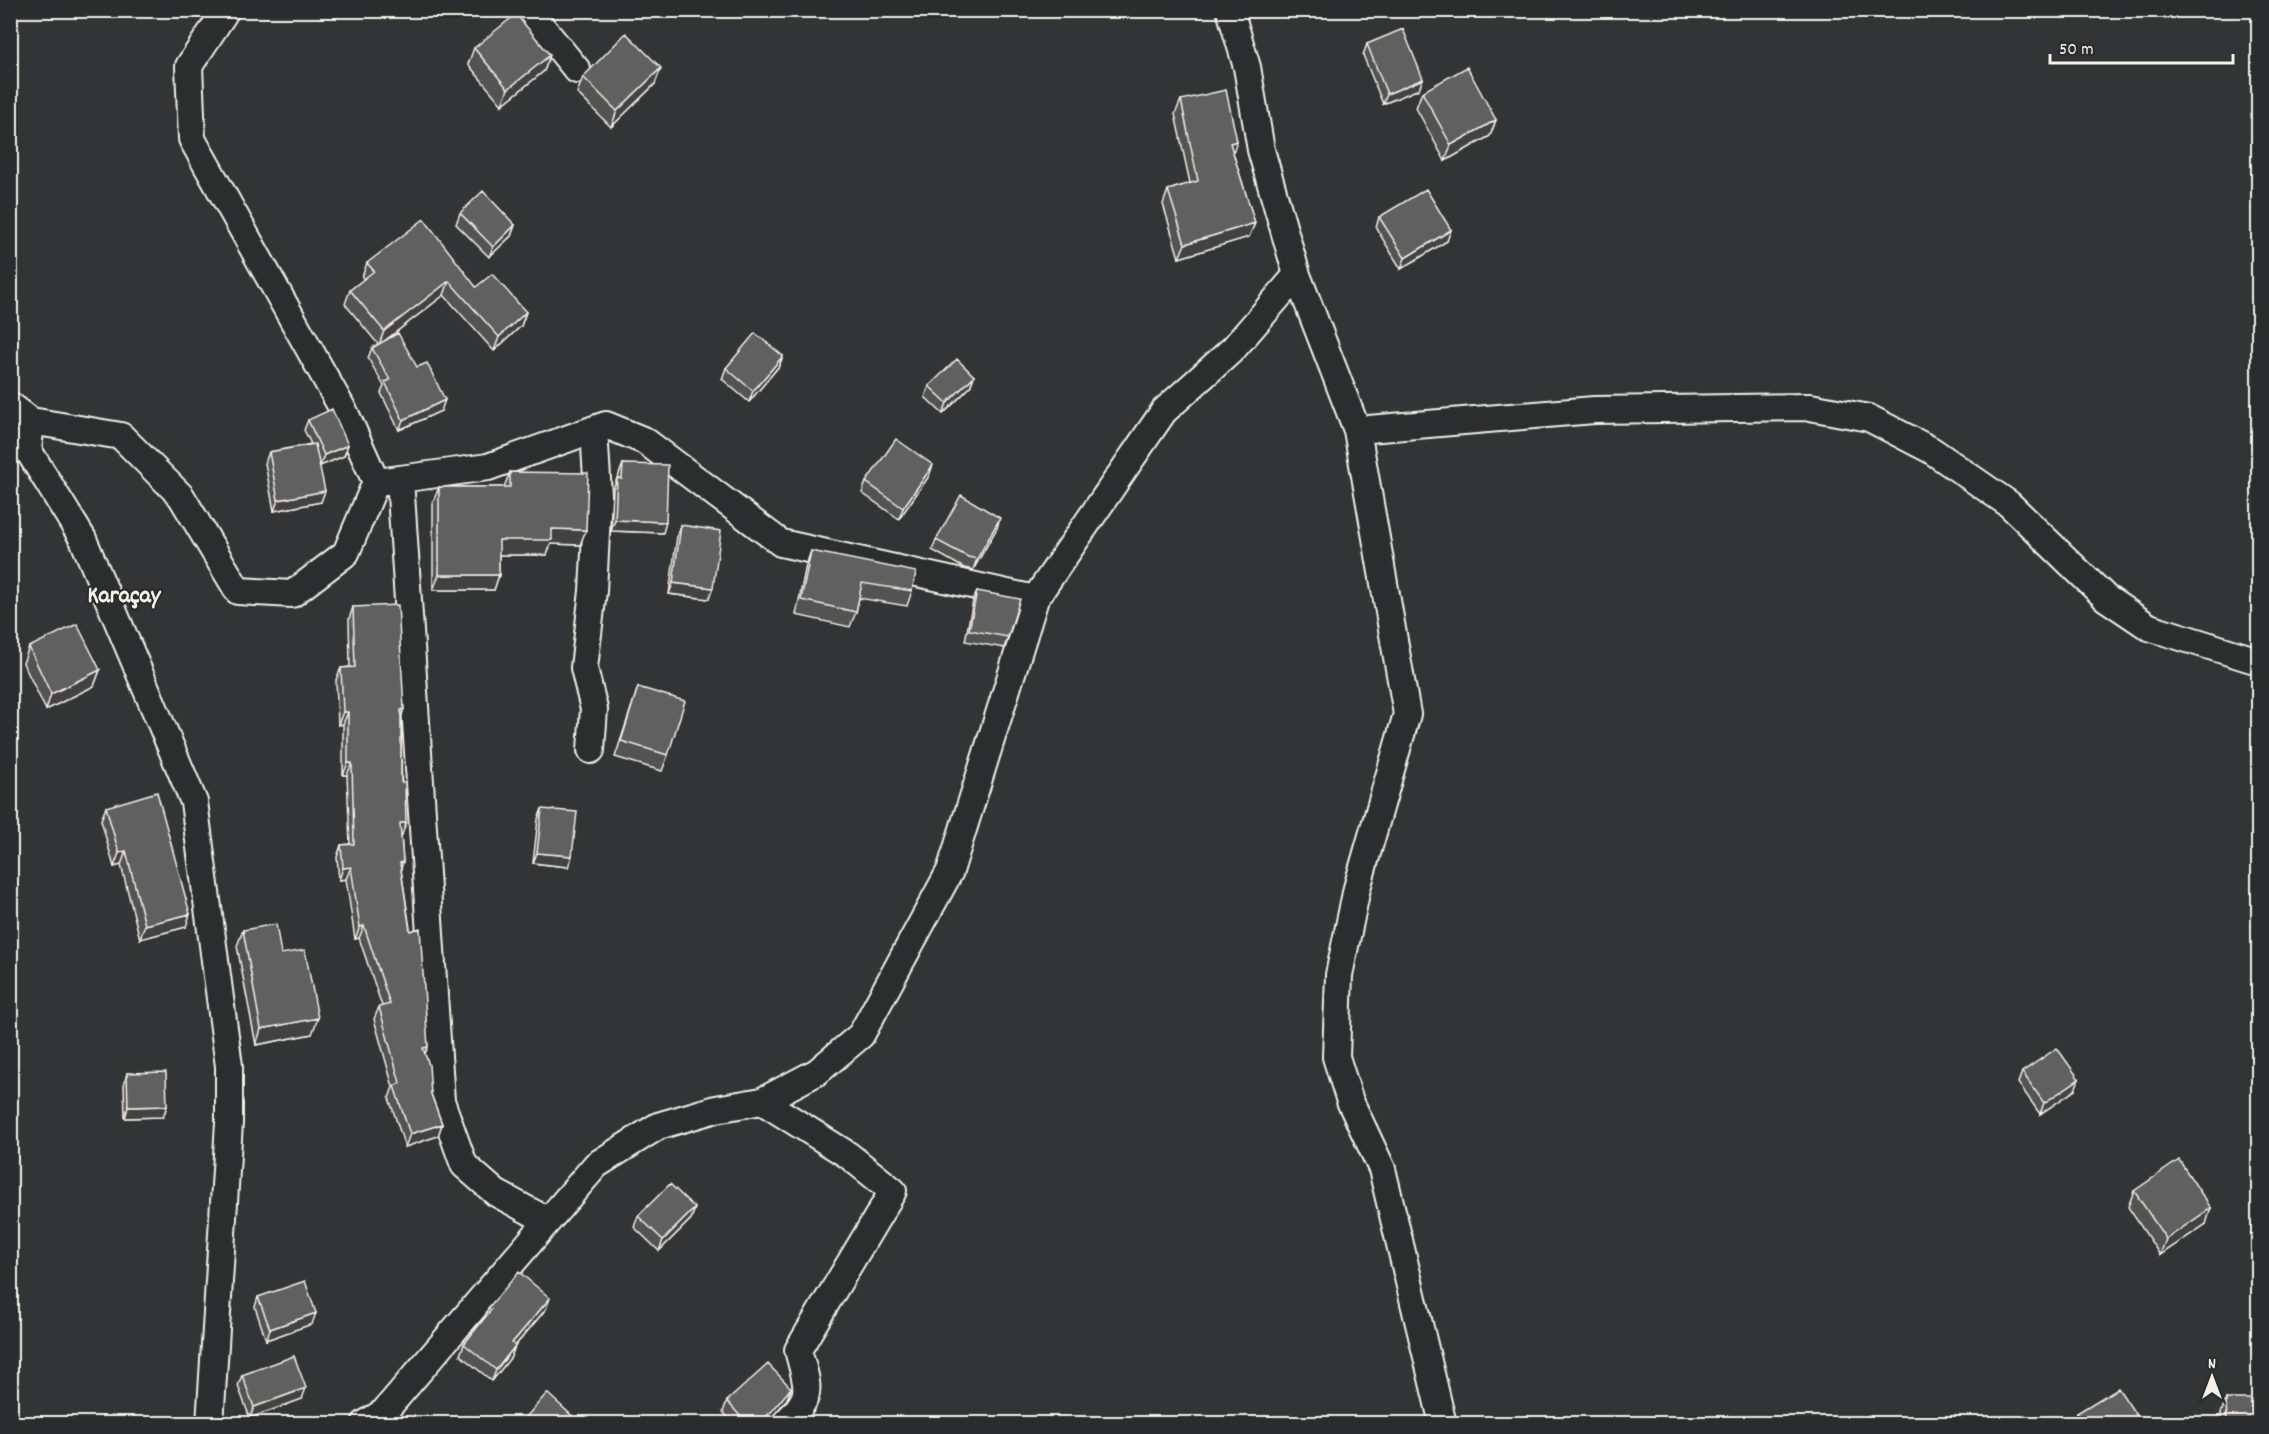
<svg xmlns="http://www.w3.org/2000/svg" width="2269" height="1434" font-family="Dekko,sans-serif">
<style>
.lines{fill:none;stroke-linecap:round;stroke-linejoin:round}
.minor-casing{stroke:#f4f1e8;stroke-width:30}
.minor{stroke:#2a2d2e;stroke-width:26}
.wall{fill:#525352;stroke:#f4f1e8;stroke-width:1.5}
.shaded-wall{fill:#424342;stroke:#f4f1e8;stroke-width:1.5}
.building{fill:#5f605f;stroke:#f4f1e8;stroke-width:1.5}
.labels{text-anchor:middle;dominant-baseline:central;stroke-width:4.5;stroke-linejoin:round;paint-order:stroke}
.quarter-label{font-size:24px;font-weight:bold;fill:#f4f1e8;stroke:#2a2d2e}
</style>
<rect width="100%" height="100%" fill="#323535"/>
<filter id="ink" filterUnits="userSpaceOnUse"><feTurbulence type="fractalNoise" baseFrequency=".0167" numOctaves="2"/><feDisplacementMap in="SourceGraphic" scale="12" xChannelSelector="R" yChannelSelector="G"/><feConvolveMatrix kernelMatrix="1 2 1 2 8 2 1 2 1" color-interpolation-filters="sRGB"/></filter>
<g filter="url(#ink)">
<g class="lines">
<g class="minor-casing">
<path id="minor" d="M 528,10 L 577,70
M 1230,10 L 1247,67 L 1261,150 L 1297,275 L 1357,430 L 1407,714 L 1357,888 L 1339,975 L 1336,1057 L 1350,1101 L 1382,1169 L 1443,1424
M 10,405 L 31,421
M 1357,430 L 1594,410 L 1810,407 L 1869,418 L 1931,450 L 2009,504 L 2106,598 L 2149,627 L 2258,661
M 400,479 L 441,1101 L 464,1165 L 496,1193 L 548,1221
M 385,481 L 488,467 L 606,425 L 645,441 L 781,543 L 1035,599
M 591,750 L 594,709 L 584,668 L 593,591 L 598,495 L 594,429
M 762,1101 L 848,1155 L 893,1191 L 798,1350 C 808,1388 815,1395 784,1424
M 210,1424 L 229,1123 L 229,1066 L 194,802 L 83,539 L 28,450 L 31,421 L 121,436 L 181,496 L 238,591 L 292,594 L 346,553 L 376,482 L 346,415 L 192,139 L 189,66 L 226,10
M 365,1424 L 384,1412 L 596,1165 L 658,1126 L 716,1109 L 762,1101 L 817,1072 L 861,1035 L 950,871 L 1035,599 L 1164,411 L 1233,349 L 1297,275"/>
</g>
<use href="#minor" class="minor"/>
</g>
<path class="wall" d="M 1367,44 L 1419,89 L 1383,104 L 1363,55 Z
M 474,48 L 550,55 L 544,71 L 502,105 L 468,64 Z
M 583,77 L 655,84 L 611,127 L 577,93 Z
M 1422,92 L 1496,120 L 1490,136 L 1445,161 L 1416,108 Z
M 1181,100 L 1237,141 L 1233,153 L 1255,223 L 1249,237 L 1179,258 L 1163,204 L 1168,190 L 1190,183 L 1175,114 Z
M 460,213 L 515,225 L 511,236 L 489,257 L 456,224 Z
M 1379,217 L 1447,241 L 1401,269 L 1376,228 Z
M 367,263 L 476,287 L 526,312 L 521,326 L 494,351 L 444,295 L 387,339 L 441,411 L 399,430 L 381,393 L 384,386 L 368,358 L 372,348 L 378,344 L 345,304 L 350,290 L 364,279 L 362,277 Z
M 783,356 L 779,366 L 749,402 L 722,379 L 726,368 Z
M 974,376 L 970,387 L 943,414 L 925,397 L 929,386 Z
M 308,420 L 344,456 L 320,466 L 319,464 L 321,502 L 274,511 L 265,463 L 269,452 L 311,444 L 304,430 Z
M 623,464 L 663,533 L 611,531 L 613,489 L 617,478 L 618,479 L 619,474 Z
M 510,472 L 580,545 L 551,544 L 547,555 L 499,555 L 499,575 L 494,590 L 433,590 L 433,502 L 439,487 L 504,487 Z
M 929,476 L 899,519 L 862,493 L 866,482 Z
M 681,525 L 709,599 L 669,594 L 677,536 Z
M 997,528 L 973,570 L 964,568 L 932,550 L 936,540 Z
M 811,551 L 912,591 L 907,606 L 859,598 L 856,612 L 850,627 L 796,615 L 806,565 Z
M 977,591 L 1008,637 L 1004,648 L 965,641 L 973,601 Z
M 353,607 L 404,709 L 401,718 L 402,835 L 401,835 L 403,862 L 401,869 L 428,1047 L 425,1054 L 431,1094 L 442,1124 L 438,1136 L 405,1147 L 389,1098 L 393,1087 L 374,1019 L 379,1007 L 382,1006 L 359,938 L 355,939 L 346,879 L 339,880 L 337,857 L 341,845 L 350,844 L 347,775 L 343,775 L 343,724 L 338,725 L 336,680 L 341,668 L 350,667 L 349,619 Z
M 29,647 L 100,670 L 94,686 L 46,710 L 23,663 Z
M 638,687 L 668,755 L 662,771 L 615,757 Z
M 106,807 L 186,927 L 140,939 L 121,865 L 114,867 L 101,820 Z
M 542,809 L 568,867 L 533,863 L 538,819 Z
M 243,930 L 281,954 L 312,1034 L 256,1045 L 237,946 Z
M 2022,1072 L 2075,1090 L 2040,1114 L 2018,1083 Z
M 127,1073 L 167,1106 L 163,1117 L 125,1118 L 124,1084 Z
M 2134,1191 L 2206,1224 L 2160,1255 L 2128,1207 Z
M 695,1208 L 691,1219 L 659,1251 L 634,1227 L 638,1216 Z
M 2257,1218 L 2259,1271 L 2252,1271 L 2251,1234 Z
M 258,1297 L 312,1324 L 266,1340 L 255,1307 Z
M 488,1308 L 546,1309 L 515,1346 L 511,1357 L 492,1381 L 460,1355 L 464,1344 L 484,1319 Z
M 242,1375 L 302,1399 L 250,1418 L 238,1386 Z
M 791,1388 L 787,1399 L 766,1424 L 734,1424 L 723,1412 L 727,1401 Z
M 2226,1399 L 2259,1424 L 2221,1424 L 2221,1413 Z
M 2077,1413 L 2142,1424 L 2073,1424 Z"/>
<path class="shaded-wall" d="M 550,55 L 544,71 L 502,105 L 508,89 Z
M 661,68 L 655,84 L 611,127 L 617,111 Z
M 1423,79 L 1419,89 L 1383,104 L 1387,94 Z
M 1496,120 L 1490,136 L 1445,161 L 1451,145 Z
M 1237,141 L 1232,155 L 1230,143 Z
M 1255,223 L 1249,237 L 1179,258 L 1185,244 Z
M 515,225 L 511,236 L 489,257 L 493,247 Z
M 1451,230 L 1447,241 L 1401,269 L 1405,258 Z
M 449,281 L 444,295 L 379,345 L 384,331 Z
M 526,312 L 521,326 L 494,351 L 499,337 Z
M 783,356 L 779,366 L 749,402 L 753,391 Z
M 974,376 L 970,387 L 943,414 L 947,403 Z
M 445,400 L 441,411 L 399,430 L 403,420 Z
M 348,445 L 344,456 L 320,466 L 324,455 Z
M 933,465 L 929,476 L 899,519 L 903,508 Z
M 325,491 L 321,502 L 274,511 L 278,500 Z
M 1000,518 L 997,528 L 973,570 L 977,559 Z
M 615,520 L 666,522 L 663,533 L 611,531 Z
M 552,529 L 586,530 L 580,545 L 551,544 L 547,555 L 494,555 L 499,540 Z
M 439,575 L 499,575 L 494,590 L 433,590 Z
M 673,583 L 713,588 L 709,599 L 669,594 Z
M 100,670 L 94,686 L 46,710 L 51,694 Z
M 343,712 L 348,712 L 343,724 L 338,725 Z
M 348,763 L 352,763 L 347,775 L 343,775 Z
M 400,823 L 406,823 L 402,835 L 395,835 Z
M 126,851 L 121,865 L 114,867 L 119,853 Z
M 537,853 L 572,856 L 568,867 L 533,863 Z
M 351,867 L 346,879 L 339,880 L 343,868 Z
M 190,914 L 186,927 L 140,939 L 145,925 Z
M 364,926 L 359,938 L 355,939 L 360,927 Z
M 318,1018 L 312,1034 L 256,1045 L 261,1029 Z
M 2079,1079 L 2075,1090 L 2040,1114 L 2044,1103 Z
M 167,1106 L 163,1117 L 125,1118 L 128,1107 Z
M 442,1124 L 438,1136 L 405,1147 L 410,1134 Z
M 695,1208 L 691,1219 L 659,1251 L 663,1240 Z
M 2211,1208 L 2206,1224 L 2160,1255 L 2166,1239 Z
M 2258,1255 L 2259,1255 L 2259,1271 L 2252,1271 Z
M 550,1298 L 546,1309 L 508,1354 L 512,1343 Z
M 316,1313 L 312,1324 L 266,1340 L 270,1329 Z
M 515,1346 L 511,1357 L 492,1381 L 496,1370 Z
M 306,1388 L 302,1399 L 250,1418 L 254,1407 Z
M 791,1388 L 787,1399 L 769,1421 L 766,1424 L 758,1424 Z"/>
<path class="building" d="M 516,14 L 550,55 L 508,89 L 474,48 Z
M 1403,29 L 1423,79 L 1387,94 L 1367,44 Z
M 626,33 L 661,68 L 617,111 L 583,77 Z
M 1467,67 L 1496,120 L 1451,145 L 1422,92 Z
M 1226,90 L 1237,141 L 1230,143 L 1255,223 L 1185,244 L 1168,190 L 1198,181 L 1181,100 Z
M 1426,189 L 1451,230 L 1405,258 L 1379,217 Z
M 483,191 L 515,225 L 493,247 L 460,213 Z
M 424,219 L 476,287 L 492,274 L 526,312 L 499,337 L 449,281 L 384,331 L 350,290 L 374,271 L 367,263 Z
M 398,333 L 417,367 L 427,363 L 445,400 L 403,420 L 385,382 L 390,380 L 372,348 Z
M 755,333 L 783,356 L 753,391 L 726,368 Z
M 957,359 L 974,376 L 947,403 L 929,386 Z
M 332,409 L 348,445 L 324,455 L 308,420 Z
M 896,439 L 933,465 L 903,508 L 866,482 Z
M 315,444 L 325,491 L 278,500 L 269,452 Z
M 623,464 L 668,465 L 666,522 L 615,520 L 617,478 L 622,479 Z
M 510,472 L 588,473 L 586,530 L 552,529 L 552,540 L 499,540 L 499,575 L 439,575 L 439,487 L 510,487 Z
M 961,495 L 1000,518 L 977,559 L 968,557 L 936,540 Z
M 681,525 L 721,531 L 713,588 L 673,583 Z
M 811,551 L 916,572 L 912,591 L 862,583 L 856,612 L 801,600 Z
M 977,591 L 1020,599 L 1008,637 L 969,630 Z
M 398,605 L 404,709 L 401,710 L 401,782 L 405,782 L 406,823 L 400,823 L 403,862 L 400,863 L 410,931 L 420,928 L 428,1047 L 423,1048 L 429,1065 L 431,1094 L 442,1124 L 410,1134 L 394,1086 L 400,1083 L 379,1007 L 390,1004 L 364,926 L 360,927 L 351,867 L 343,868 L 341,845 L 354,844 L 352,763 L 348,763 L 348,712 L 343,712 L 341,668 L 355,667 L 353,607 Z
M 77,624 L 100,670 L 51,694 L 29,647 Z
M 638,687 L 685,701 L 668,755 L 621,741 Z
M 157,792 L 190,914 L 145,925 L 126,851 L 119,853 L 106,807 Z
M 542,809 L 577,812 L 572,856 L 537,853 Z
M 276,924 L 281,954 L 305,950 L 318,1018 L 261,1029 L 243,930 Z
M 2057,1048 L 2079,1079 L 2044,1103 L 2022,1072 Z
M 166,1072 L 167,1106 L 128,1107 L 127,1073 Z
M 2179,1160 L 2211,1208 L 2166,1239 L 2134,1191 Z
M 670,1184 L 695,1208 L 663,1240 L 638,1216 Z
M 2257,1218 L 2259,1218 L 2259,1255 L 2258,1255 Z
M 519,1272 L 550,1298 L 512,1343 L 515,1346 L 496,1370 L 464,1344 L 491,1310 L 488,1308 Z
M 305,1281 L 316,1313 L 270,1329 L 258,1297 Z
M 294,1356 L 306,1388 L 254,1407 L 242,1375 Z
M 768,1364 L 791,1388 L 773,1410 L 758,1424 L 747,1424 L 727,1401 Z
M 2118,1388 L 2142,1424 L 2084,1424 L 2077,1413 Z
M 547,1393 L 581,1424 L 520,1424 Z
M 2226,1399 L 2259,1399 L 2259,1424 L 2227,1424 Z
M 64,1422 L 64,1424 L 26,1424 Z"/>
</g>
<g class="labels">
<g class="quarter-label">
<text x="124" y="597">Karaçay</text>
</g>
</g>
<rect width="2269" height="1434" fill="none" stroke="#2a2d2e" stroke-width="36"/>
<rect x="18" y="18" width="2233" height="1398" fill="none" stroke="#f4f1e8" stroke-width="2" filter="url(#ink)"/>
<g transform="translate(2212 1377)" stroke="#2a2d2e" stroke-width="4.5" paint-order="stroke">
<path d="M0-4.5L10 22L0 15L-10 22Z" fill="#f4f1e8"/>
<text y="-9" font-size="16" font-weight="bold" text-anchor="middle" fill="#f4f1e8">N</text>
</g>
<path d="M2050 54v9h183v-9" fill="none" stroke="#f4f1e8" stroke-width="3"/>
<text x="2059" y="54" font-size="18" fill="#f4f1e8" stroke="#2a2d2e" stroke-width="4.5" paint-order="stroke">50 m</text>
</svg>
